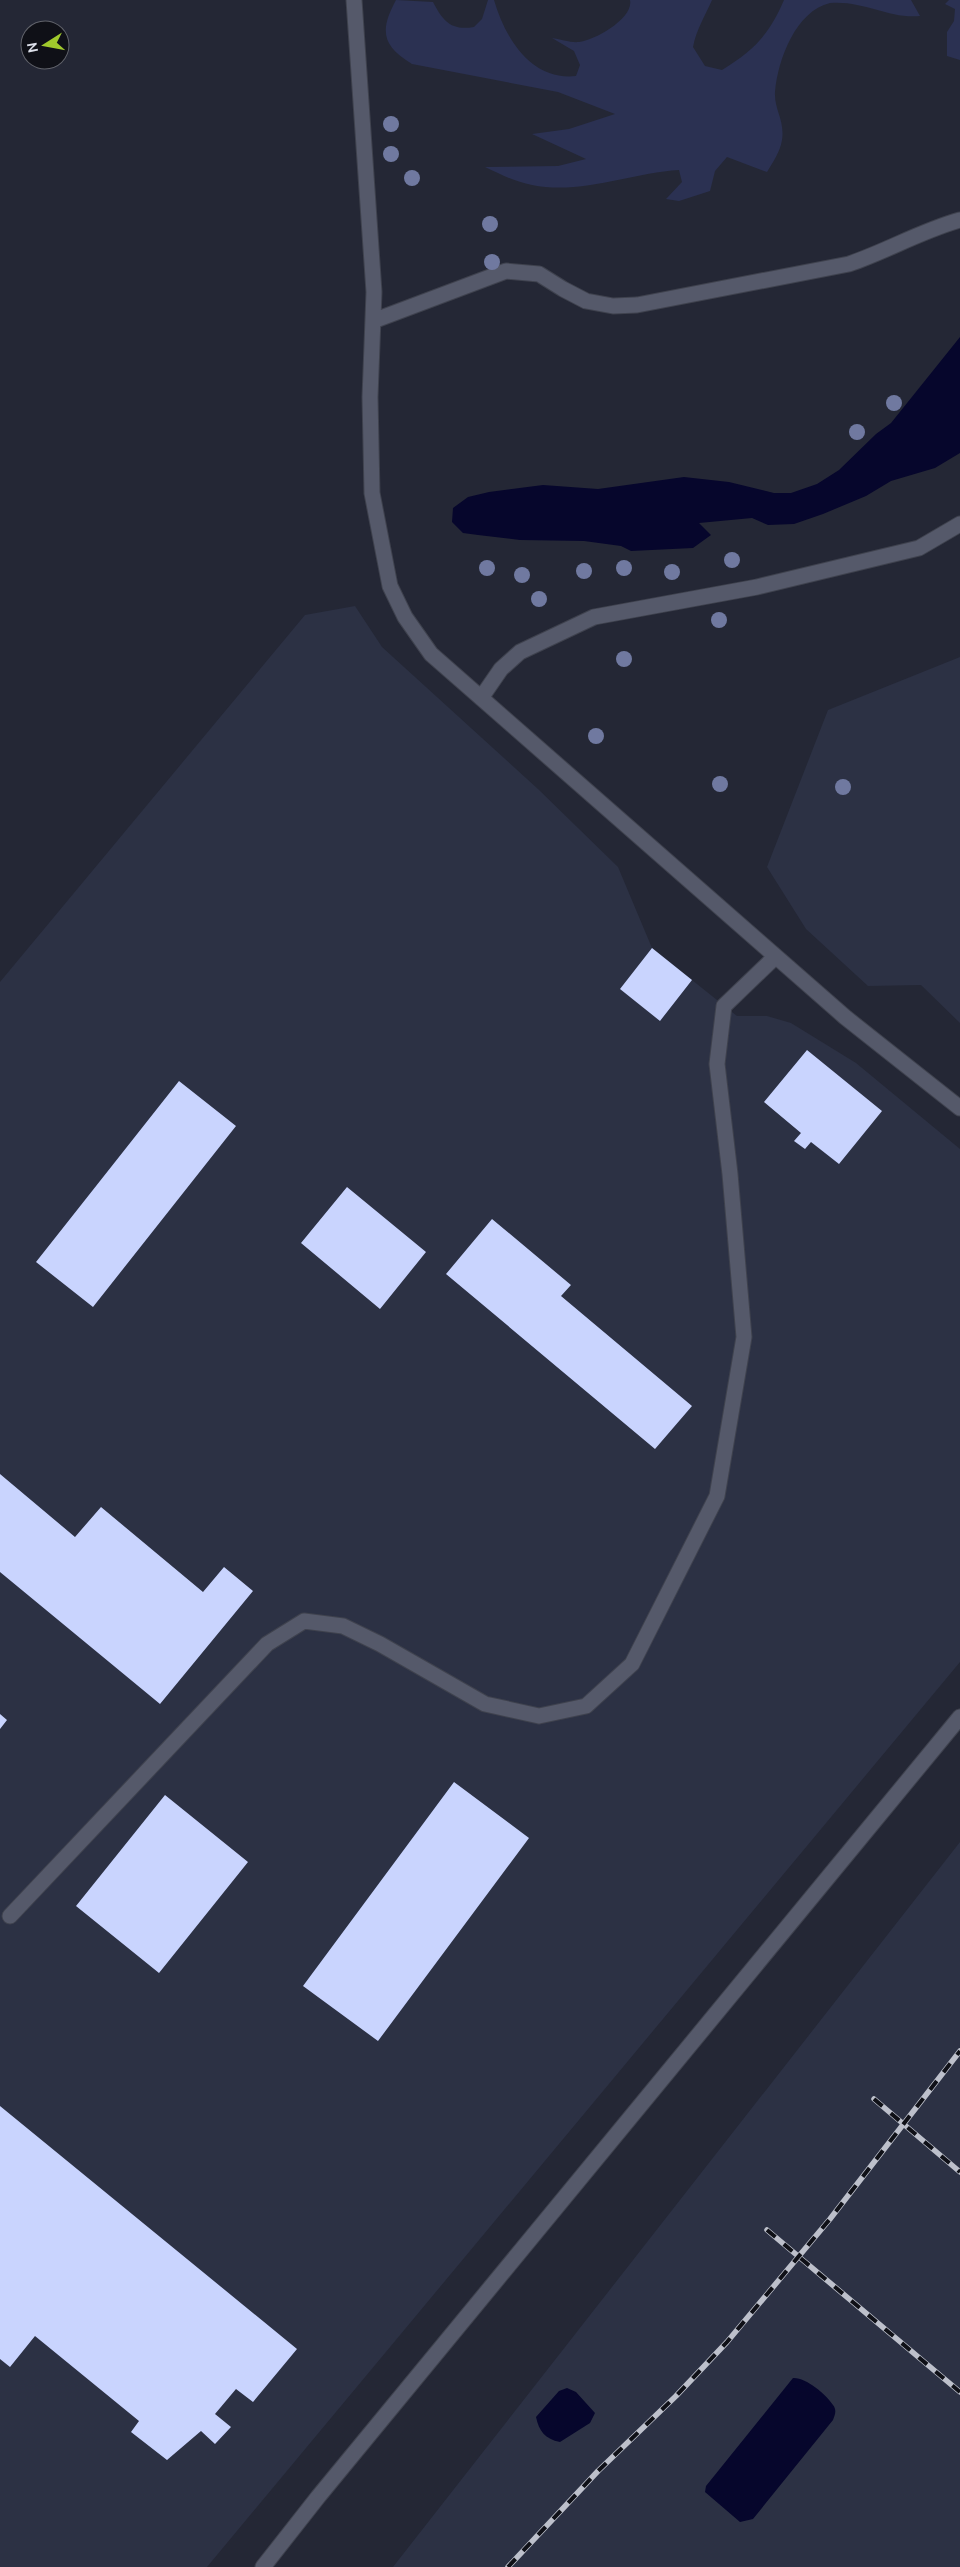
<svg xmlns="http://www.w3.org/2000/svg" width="960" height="2567" font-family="Ubuntu,sans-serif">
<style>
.built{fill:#2c3144}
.green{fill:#2b3152}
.water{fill:#06062c}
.building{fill:#c9d4fe}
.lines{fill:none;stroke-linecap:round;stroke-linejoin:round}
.minor-casing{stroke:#3f424e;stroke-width:17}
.minor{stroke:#55596a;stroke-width:15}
.rail-casing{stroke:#bdc0cb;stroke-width:5.5}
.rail{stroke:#0f1017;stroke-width:4;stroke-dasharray:11;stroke-linecap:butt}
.tree{fill:#7079a0}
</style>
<rect width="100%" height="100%" fill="#242735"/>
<path class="built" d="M 355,606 L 382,647 L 538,789 L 618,867 L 652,948 L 737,1016 L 767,1016 L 791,1023 L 856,1063 L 960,1149 L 960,1662 L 207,2567 L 0,2567 L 0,982 L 305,615 Z
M 960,657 L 960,1023 L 921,985 L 868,986 L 806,929 L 767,867 L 828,710 Z
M 960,1842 L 960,2567 L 393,2567 Z"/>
<path class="green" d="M 396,0 L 433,2 C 443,21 451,31 474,27 L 482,19 L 488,0 L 494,0 C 505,38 531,81 576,76 L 580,65 L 574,51 L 552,38 C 560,39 571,43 579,42 C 595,40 634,18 630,0 L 712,0 C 705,16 696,30 693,47 L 705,66 L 722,70 C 754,50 769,35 784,0 L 911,0 L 920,16 C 889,19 863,0 830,3 C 796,11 778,59 775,92 C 774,110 785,120 782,140 C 780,152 773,162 767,172 L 727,157 L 715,171 L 710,191 L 679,201 L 666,199 L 682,182 L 679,170 C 630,173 581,195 532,185 C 515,182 500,174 485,167 L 558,166 L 586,159 L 532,134 L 569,129 L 615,114 L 558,92 L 412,64 C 381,45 380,30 396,0 Z
M 949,0 L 960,0 L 960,60 L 947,56 L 947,32 L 954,21 L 955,9 L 945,4 Z"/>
<path class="water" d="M 960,337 L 960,453 L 935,468 L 891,481 L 866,496 L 823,514 L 794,524 L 768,525 L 752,518 L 699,523 L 711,535 L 693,548 L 631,551 L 621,546 L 584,541 L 520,540 L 478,535 L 463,533 L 452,522 L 453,508 L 468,497 L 489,492 L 543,485 L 598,489 L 684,477 L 729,482 L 774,493 L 791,493 L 817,484 L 839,470 L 876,434 L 891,423 Z
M 793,2378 C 805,2377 826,2394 833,2405 C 837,2410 835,2415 833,2420 L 753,2519 L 740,2522 L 705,2492 L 706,2486 Z
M 567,2388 L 576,2392 L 595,2413 L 590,2423 L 560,2442 C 545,2439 539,2431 536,2417 L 559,2391 Z"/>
<path class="building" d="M 652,948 L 692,980 L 660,1021 L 620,989 Z
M 807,1050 L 882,1111 L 839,1164 L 811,1142 L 805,1149 L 794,1141 L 801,1133 L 764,1102 Z
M 179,1081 L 236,1126 L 93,1307 L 36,1262 Z
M 347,1187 L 426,1252 L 380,1309 L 301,1243 Z
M 492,1219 L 571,1285 L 561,1296 L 692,1406 L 655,1449 L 446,1274 Z
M 0,1474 L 75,1537 L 101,1507 L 203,1592 L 224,1567 L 253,1591 L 160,1704 L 0,1572 Z
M 0,1714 L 7,1720 L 0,1729 Z
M 454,1782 L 529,1838 L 378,2041 L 303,1986 Z
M 165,1795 L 248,1862 L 159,1973 L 76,1906 Z
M 0,2106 L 297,2349 L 253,2402 L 236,2389 L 215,2414 L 231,2427 L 215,2444 L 201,2431 L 167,2460 L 131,2432 L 139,2421 L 35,2336 L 10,2367 L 0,2359 Z"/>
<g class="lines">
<g class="minor-casing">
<path id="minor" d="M 354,0 L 374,292 L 370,397 L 372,493 L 390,586 L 405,617 L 431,654 L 845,1017 L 960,1108
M 373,321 L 506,271 L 539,274 L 563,289 L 586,301 L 613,306 L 637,305 L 849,264 C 887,251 921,231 960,220
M 481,698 L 501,669 L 520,652 L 594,617 L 757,587 L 919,548 L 960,524
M 10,1916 L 267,1644 L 304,1621 L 343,1626 L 380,1644 L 485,1704 L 539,1716 L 586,1706 L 632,1664 L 717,1496 L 744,1337 L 730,1174 L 717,1064 L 724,1006 L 775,957
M 263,2567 L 318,2497 L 960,1717"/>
</g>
<use href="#minor" class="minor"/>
<g class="rail-casing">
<path id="rail" d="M 874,2099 L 960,2172
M 767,2230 L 960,2392
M 508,2567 L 598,2471 L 676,2396 L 727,2342 L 830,2219 L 960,2051"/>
</g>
<use href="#rail" class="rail"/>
</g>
<g class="tree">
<circle cx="391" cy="124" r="8"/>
<circle cx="391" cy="154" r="8"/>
<circle cx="412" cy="178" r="8"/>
<circle cx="490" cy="224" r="8"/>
<circle cx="492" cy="262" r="8"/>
<circle cx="894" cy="403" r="8"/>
<circle cx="857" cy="432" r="8"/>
<circle cx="732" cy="560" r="8"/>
<circle cx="487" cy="568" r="8"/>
<circle cx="624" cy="568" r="8"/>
<circle cx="584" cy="571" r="8"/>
<circle cx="672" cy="572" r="8"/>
<circle cx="522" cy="575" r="8"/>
<circle cx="539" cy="599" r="8"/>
<circle cx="719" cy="620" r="8"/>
<circle cx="624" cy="659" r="8"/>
<circle cx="596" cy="736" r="8"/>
<circle cx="720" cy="784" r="8"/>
<circle cx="843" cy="787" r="8"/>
</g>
<g transform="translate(45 45) rotate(259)"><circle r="24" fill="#0f1017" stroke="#61636b"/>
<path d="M0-4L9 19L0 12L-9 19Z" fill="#a0c92c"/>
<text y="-8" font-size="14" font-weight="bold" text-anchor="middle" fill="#dcdfe9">N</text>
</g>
</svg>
